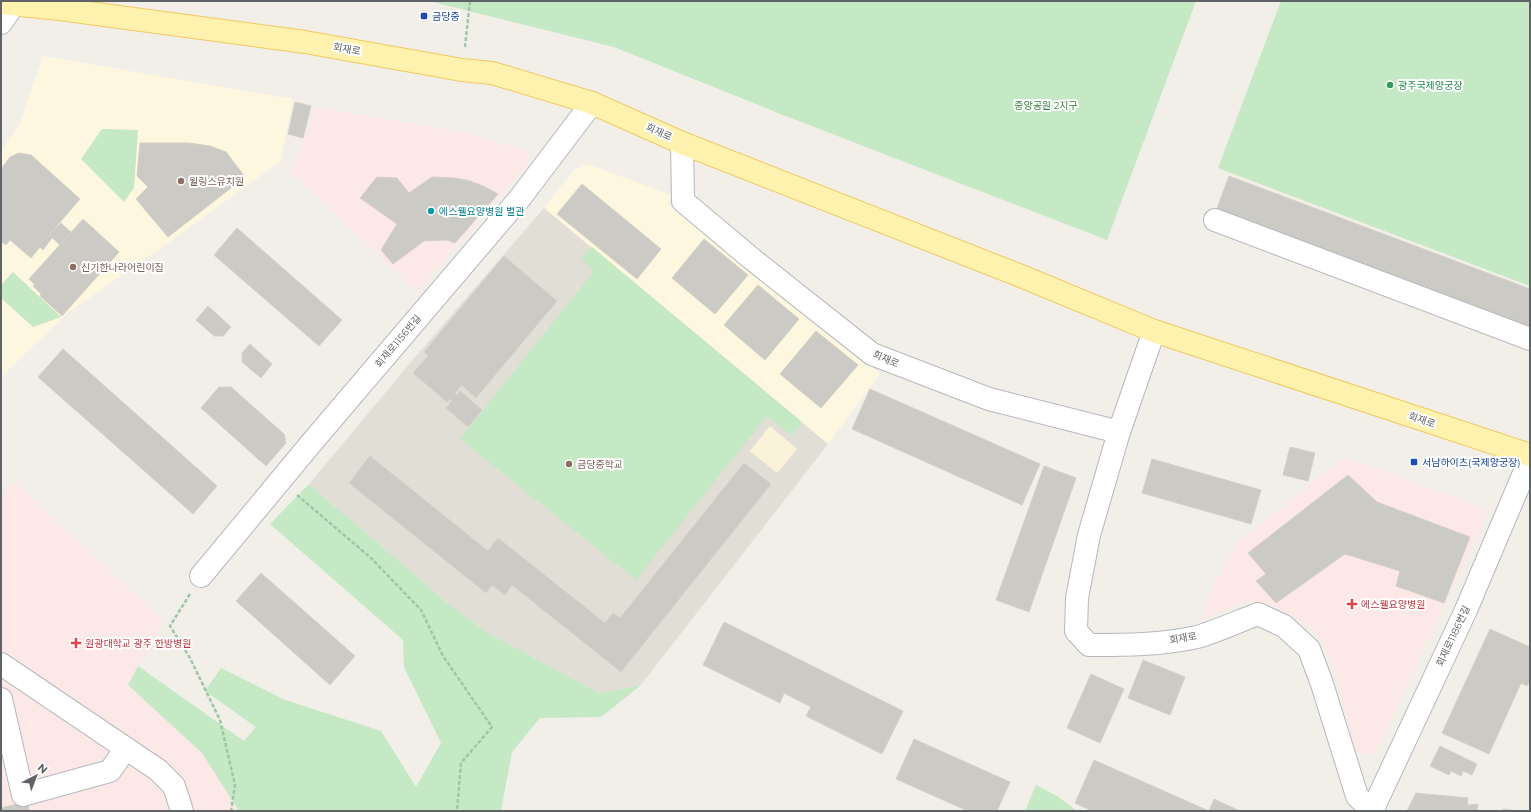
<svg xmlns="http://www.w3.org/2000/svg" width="1531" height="812" font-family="Montserrat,'Noto Sans KR',sans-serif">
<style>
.commercial{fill:#fef7e0}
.education{fill:#e1ded6}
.medical{fill:#fce8e6}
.green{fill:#c5e8c5}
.sand{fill:#fbf3d9}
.building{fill:#cccac5;stroke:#d6d1c6}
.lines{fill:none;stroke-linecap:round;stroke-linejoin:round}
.minor-casing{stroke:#b5b8bc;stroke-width:24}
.major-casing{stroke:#f2c960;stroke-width:24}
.path{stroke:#9cc7a9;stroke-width:2.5;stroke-dasharray:4 2;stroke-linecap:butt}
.minor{stroke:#fff;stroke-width:22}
.major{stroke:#fff2af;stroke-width:22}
.transit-dot{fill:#1a4fb4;stroke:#fff;stroke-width:1.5}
.leisure-dot{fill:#2e9e5b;stroke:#fff;stroke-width:1.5}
.education-dot{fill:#8d6e63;stroke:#fff;stroke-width:1.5}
.culture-dot{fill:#0f9aa8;stroke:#fff;stroke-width:1.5}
.health-dot{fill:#e0444e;stroke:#fff;stroke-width:1.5}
.labels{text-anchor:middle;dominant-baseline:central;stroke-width:4;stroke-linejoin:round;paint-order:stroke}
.transit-label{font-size:10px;fill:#164399;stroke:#fff;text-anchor:start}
.street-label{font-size:10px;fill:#5f6368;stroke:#fff}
.leisure-label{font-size:10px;fill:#27864d;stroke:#fff;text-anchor:start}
.park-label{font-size:10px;fill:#348238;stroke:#fff}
.education-label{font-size:10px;fill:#785e54;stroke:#fff;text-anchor:start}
.culture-label{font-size:10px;fill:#0d838f;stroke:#fff;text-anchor:start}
.health-label{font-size:10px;fill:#be3a42;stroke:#fff;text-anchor:start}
</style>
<rect width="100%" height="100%" fill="#f1efe8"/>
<path class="commercial" d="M 43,56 L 293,99 L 281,161 L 158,250 L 66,314 L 1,377 L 1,151 L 20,123 Z
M 588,164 L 671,195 L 668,204 L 880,374 L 828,444 L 544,208 L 574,170 Z"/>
<path class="education" d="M 544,208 L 828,444 L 640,686 L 599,693 L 488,633 L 450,605 L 309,484 L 416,356 Z"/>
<path class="medical" d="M 315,107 L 463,132 L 528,151 L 528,164 L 417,291 L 290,171 L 295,162 Z
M 1344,457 L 1489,510 L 1375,753 L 1356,754 L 1334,664 L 1312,627 L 1273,607 L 1247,601 L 1201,620 L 1211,589 L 1238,543 Z
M 15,482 L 163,621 L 129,685 L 202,753 L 239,811 L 1,811 L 1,493 Z"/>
<path class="green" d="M 429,1 L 1196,1 L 1107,240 L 778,113 L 614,47 Z
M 1281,1 L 1530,1 L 1530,286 L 1218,168 Z
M 102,129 L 138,130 L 134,188 L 124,202 L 81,159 Z
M 592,247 L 802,422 L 792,436 L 767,416 L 636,580 L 460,439 L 594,271 L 581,259 Z
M 13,272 L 61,317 L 33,327 L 1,298 L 1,285 Z
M 309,484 L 450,605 L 488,633 L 599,693 L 640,686 L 601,717 L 540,718 L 512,752 L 501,811 L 239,811 L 202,753 L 128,685 L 138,666 L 244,741 L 256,727 L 205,691 L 221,668 L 285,700 L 381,731 L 416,787 L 441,743 L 404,667 L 403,640 L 270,524 Z
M 1036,785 L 1057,796 L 1077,811 L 1025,811 Z"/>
<path class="sand" d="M 770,426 L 797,449 L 777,473 L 750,451 Z"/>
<path class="building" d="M 295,102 L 311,106 L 303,138 L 288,134 Z
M 140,143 L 189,143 L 210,146 L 226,152 L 245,177 L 168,237 L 136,199 L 148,187 L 137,176 Z
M 19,153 L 31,155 L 80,199 L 49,235 L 52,238 L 43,250 L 40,247 L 31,258 L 10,240 L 6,245 L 2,242 L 1,243 L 1,169 L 10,157 Z
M 1229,176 L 1530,289 L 1530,329 L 1216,211 Z
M 377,177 L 397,178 L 409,193 L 432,177 L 455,178 L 470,181 L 483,186 L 498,194 L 455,243 L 447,240 L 424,241 L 393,264 L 381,250 L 397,224 L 360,198 Z
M 582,184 L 661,249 L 637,279 L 557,214 Z
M 83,219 L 119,252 L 62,316 L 40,296 L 41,294 L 33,286 L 35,285 L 29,279 Z
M 61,223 L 71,232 L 60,245 L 49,235 Z
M 237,228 L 342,320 L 319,346 L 214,255 Z
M 704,239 L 748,275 L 715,314 L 672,278 Z
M 504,256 L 557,301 L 476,398 L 462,385 L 455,393 L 457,395 L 460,391 L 482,410 L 468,427 L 446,408 L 452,401 L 450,399 L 447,402 L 413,373 L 428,356 L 424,352 Z
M 758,285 L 799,319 L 765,360 L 724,325 Z
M 208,306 L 231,327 L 223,336 L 214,336 L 196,320 Z
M 816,331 L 858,365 L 821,408 L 780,374 Z
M 250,344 L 272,364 L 261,378 L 242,362 L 242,353 Z
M 63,349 L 217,486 L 193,514 L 38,377 Z
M 219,387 L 231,387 L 284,434 L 286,443 L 266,466 L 201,408 Z
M 870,389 L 1040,464 L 1022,505 L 852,429 Z
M 1290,447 L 1315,453 L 1308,481 L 1283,475 Z
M 370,456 L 488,551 L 498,538 L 605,623 L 613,613 L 620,618 L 744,463 L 771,484 L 621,672 L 512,585 L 505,595 L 492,585 L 486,593 L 349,483 Z
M 1152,459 L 1261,490 L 1251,524 L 1142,493 Z
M 1044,466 L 1076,478 L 1029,612 L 996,600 Z
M 1348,475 L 1377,502 L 1470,537 L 1444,603 L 1396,586 L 1400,571 L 1345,554 L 1276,603 L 1256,581 L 1266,574 L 1248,553 Z
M 261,573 L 355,656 L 330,685 L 236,601 Z
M 724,622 L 903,711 L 882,754 L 806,716 L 811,707 L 784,693 L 780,703 L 703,665 Z
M 1490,629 L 1530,647 L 1530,680 L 1527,686 L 1521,683 L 1489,754 L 1442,733 Z
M 1143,660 L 1185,677 L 1170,715 L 1128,698 Z
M 1091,674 L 1124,689 L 1100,743 L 1067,728 Z
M 914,739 L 1010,782 L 997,811 L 968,811 L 896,779 Z
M 1440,746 L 1477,764 L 1472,775 L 1463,771 L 1461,776 L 1451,771 L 1449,775 L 1430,766 Z
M 1094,760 L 1209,811 L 1214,799 L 1240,811 L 1092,811 L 1075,803 Z
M 1416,793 L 1468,798 L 1467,811 L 1407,811 Z
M 28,803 L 29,811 L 14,811 L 13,805 Z
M 1478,804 L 1477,811 L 1467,811 L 1468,805 Z
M 13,805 L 14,811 L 1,811 L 1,808 Z
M 1503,809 L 1517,811 L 1502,811 Z"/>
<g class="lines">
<g class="minor-casing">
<path id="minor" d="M 1,23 L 16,1
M 682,143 L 683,201 L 752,259 L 872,354 L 989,399 L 1119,432
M 1215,220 L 1530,339
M 1154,331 L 1119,432 L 1089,535 L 1077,598 L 1076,631 L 1089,645 C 1125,645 1161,645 1197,637 C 1215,632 1239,621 1258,614 L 1284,626 L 1309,649 L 1322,684 L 1357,796 L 1372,811
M 201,576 L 313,441 L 520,198 L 592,103
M 1,664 L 158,770 L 174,786 L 182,811
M 1,699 L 23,795 L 110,771 L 126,748
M 1372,811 L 1466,610 L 1530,459"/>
</g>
<g class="major-casing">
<path id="major" d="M 1,3 L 60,9 L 305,42 L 462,70 L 492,73 L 592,103 L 682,143 L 1021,276 L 1154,331 L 1530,455"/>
</g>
<path class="path" d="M 465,47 L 470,1
M 297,495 L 371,558 L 421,610 L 443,656 L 492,727 L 461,763 L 457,811
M 190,594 L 170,626 L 190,658 L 220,720 L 235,785 L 231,811"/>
<use href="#minor" class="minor"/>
<use href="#major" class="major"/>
</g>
<g class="transit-dot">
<rect x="420" y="12" width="8" height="8" rx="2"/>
<rect x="1410" y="458" width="8" height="8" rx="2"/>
</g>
<circle class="leisure-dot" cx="1390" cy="85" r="4"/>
<g class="education-dot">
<circle cx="181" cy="181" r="4"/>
<circle cx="73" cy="267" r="4"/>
<circle cx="569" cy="464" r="4"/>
</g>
<circle class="culture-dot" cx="431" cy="211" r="4"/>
<g class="health-dot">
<path d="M1350 598h4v4h4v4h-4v4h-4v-4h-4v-4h4z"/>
<path d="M74 637h4v4h4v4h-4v4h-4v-4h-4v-4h4z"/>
</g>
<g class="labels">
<g class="transit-label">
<text x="432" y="16">금당중</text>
<text x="1422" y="462">서남하이츠(국제양궁장)</text>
</g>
<g class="street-label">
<text transform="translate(347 49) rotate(10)">회재로</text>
<text transform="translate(659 132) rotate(24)">회재로</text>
<text transform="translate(398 341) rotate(-50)">회재로1156번길</text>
<text transform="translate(886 359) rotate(23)">회재로</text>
<text transform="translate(1422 420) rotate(19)">회재로</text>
<text transform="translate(1453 636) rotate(-65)">회재로1186번길</text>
<text transform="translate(1183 638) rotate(-10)">회재로</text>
</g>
<g class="leisure-label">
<text x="1398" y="85">광주국제양궁장</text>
</g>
<g class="park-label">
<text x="1046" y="105">중앙공원 2지구</text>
</g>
<g class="education-label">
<text x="189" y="181">윌링스유치원</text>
<text x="81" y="267">신기한나라어린이집</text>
<text x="577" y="464">금당중학교</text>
</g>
<g class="culture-label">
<text x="439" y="211">에스웰요양병원 별관</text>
</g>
<g class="health-label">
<text x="1361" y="604">에스웰요양병원</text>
<text x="85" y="643">원광대학교 광주 한방병원</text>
</g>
</g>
<rect width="1531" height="812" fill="none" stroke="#5f6368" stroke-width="4"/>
<g transform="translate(36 776) rotate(42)" stroke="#ffffff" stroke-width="3" paint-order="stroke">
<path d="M0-3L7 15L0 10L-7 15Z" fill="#5f6368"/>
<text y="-6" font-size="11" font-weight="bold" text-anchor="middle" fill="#5f6368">N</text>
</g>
</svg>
